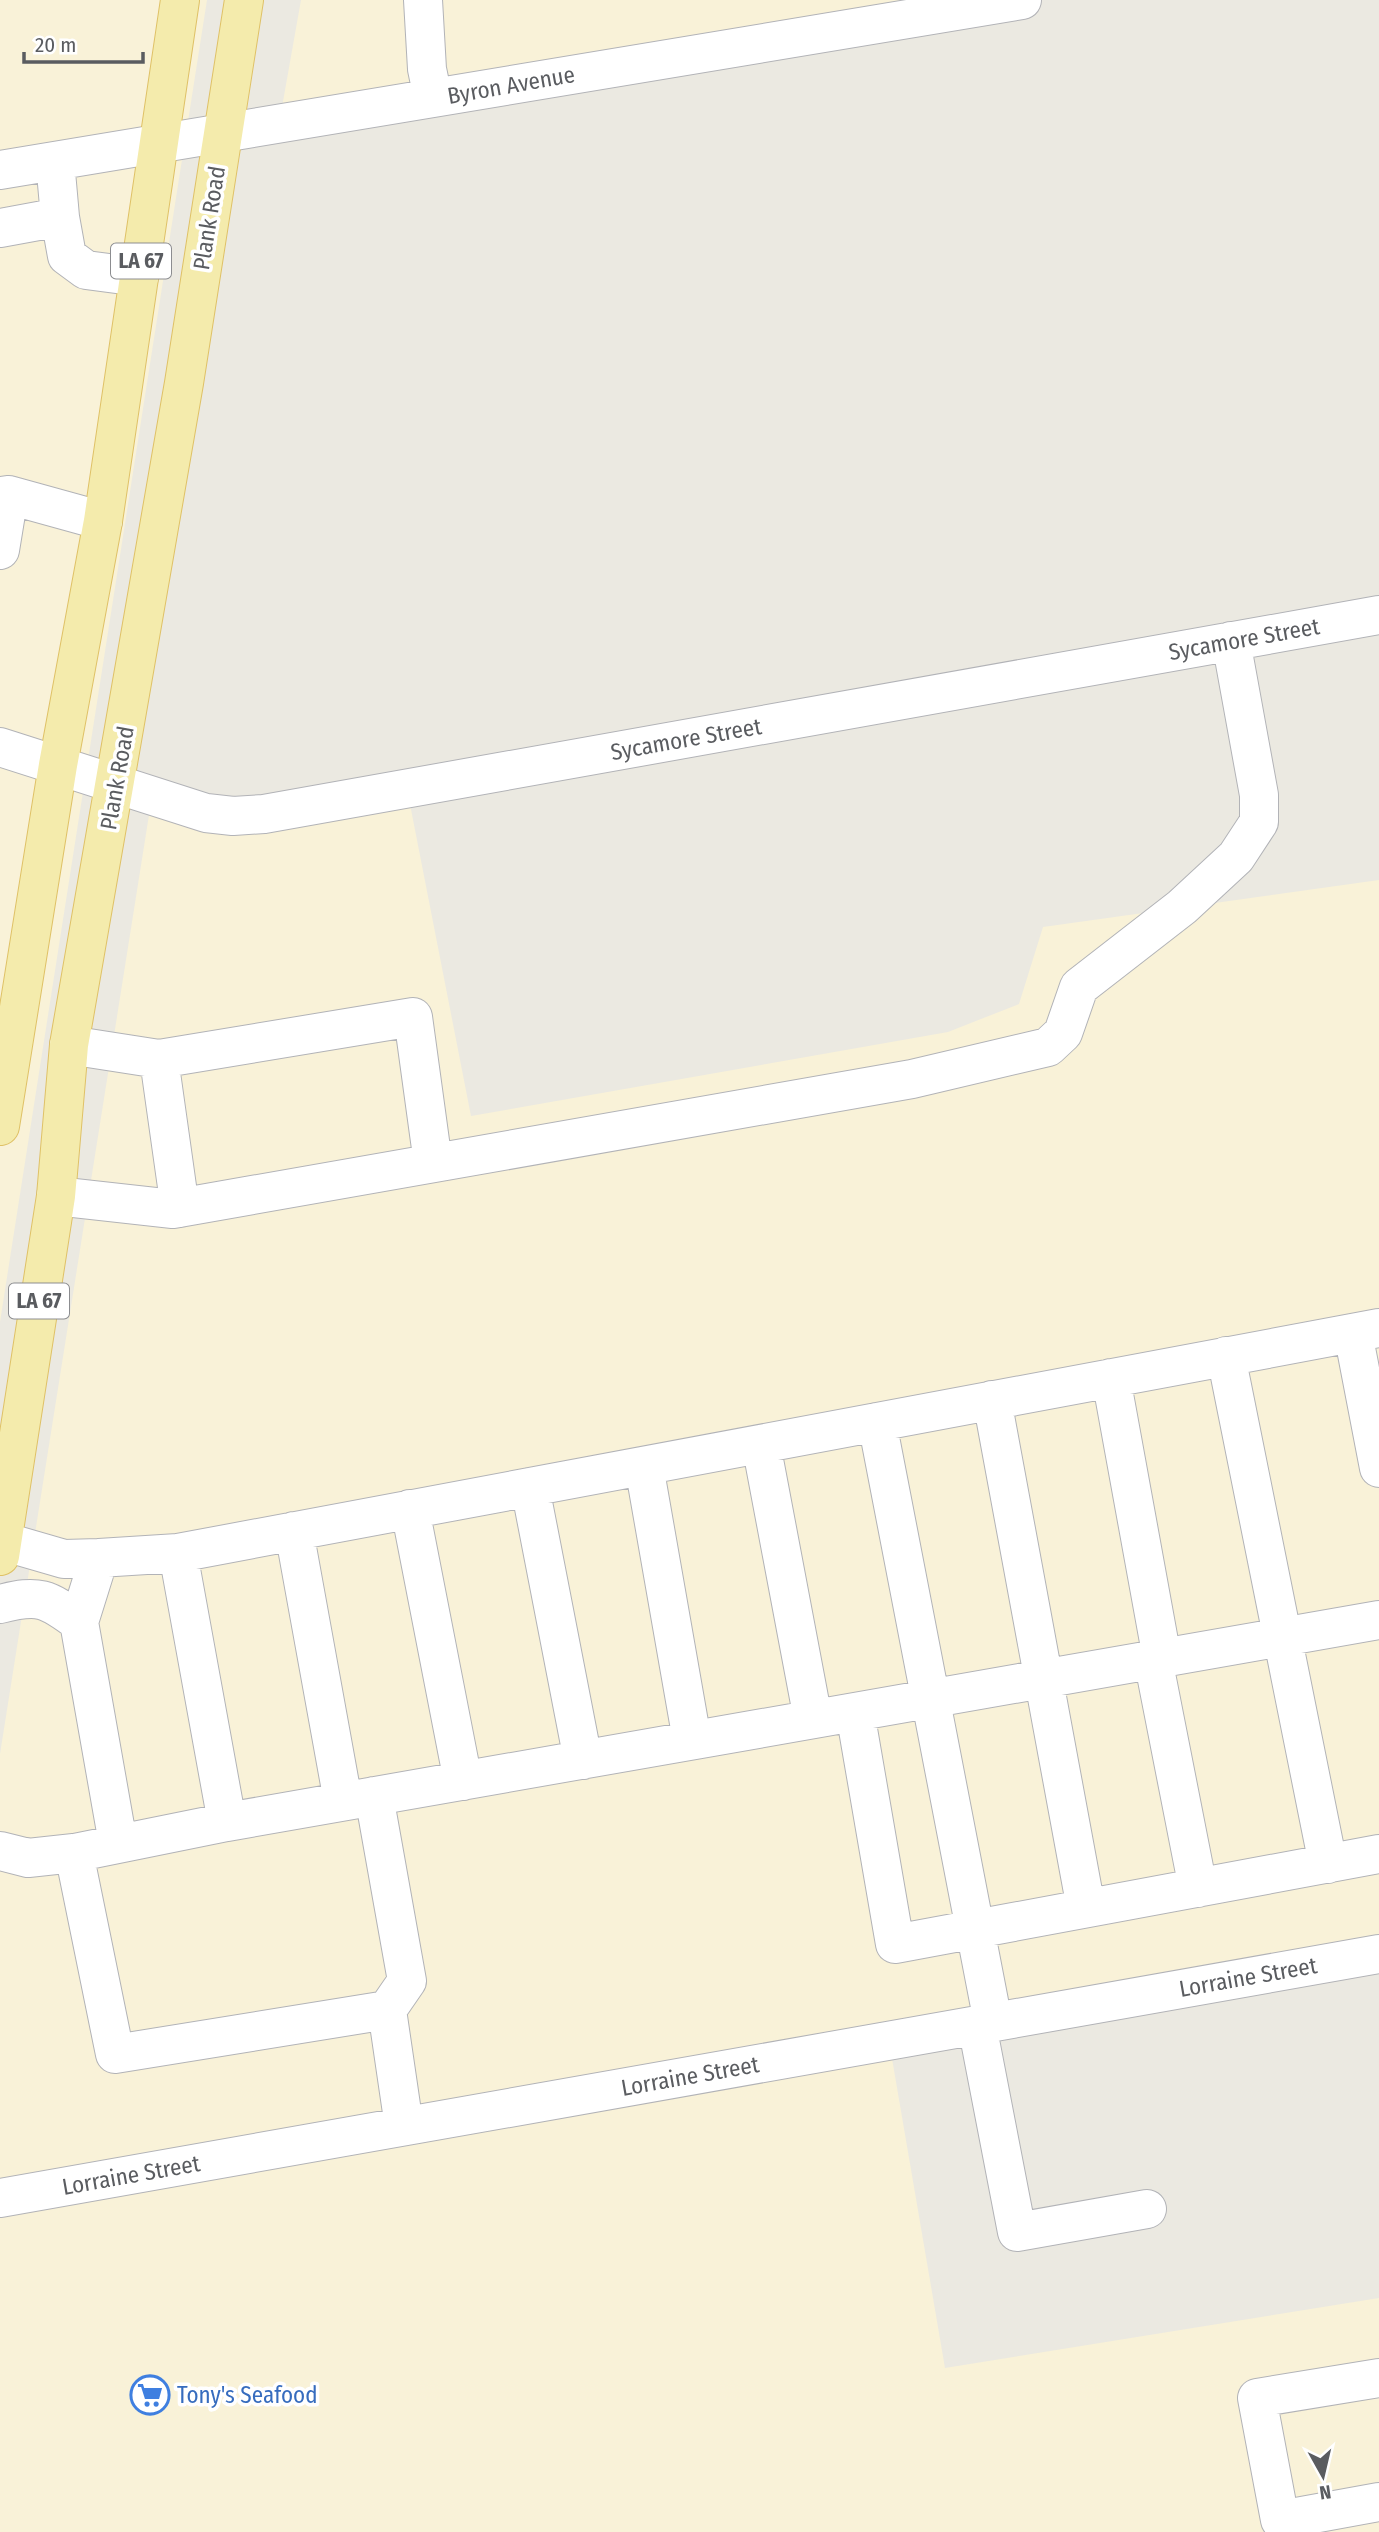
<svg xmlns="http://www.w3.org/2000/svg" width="1379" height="2532" font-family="'Fira Sans Condensed',sans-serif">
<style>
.commercial{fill:#f9f2d8}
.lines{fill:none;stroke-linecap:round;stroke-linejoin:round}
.minor-casing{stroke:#b2b3b7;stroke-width:40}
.major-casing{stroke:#dfc166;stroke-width:40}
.minor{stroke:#fff;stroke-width:38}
.major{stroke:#f4ebac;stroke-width:38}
.labels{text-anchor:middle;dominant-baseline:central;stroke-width:7;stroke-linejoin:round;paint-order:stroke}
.shield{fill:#fff;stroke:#8c8d90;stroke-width:2}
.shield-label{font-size:21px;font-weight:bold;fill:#5a5c60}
.street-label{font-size:23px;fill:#5a5c60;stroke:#fff}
.shop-label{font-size:23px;fill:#366cbe;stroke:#fff;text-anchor:start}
</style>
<rect width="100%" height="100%" fill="#ebe9e1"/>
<path class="commercial" d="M 0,0 L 207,0 L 0,1322 Z
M 301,0 L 1022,0 L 279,124 Z
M 407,789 L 471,1116 L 948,1032 L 1019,1004 L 1043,927 L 1379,880 L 1379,1954 L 889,2041 L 945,2368 L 1379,2298 L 1379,2532 L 0,2532 L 0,1754 L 152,796 L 206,813 Z"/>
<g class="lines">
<g class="minor-casing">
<path id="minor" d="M 423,0 L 427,69 L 433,98
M 0,170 L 1022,0
M 60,217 L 67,256 L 86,270 L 139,277
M 0,228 L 60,217 L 55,161
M 0,496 L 9,495 L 103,521
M 0,550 L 9,495
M 0,747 L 206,813 L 233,816 L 264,814 L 1379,615
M 69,1045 L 159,1059 L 413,1017 L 433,1163
M 159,1059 L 180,1208
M 56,1196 L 173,1209 L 912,1079 L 1048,1047 L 1063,1033 L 1079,987 L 1182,907 L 1236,857 L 1259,822 L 1259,795 L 1231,641
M 1353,1333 L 1379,1468
M 1226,1356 L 1328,1864
M 1111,1378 L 1162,1658
M 992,1400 L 1086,1908
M 877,1422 L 993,2022
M 761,1444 L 813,1719
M 644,1466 L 692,1740
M 530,1487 L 583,1760
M 410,1509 L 463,1781
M 294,1531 L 343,1801
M 2,1541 L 64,1559 L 99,1558
M 178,1553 L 227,1822
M 0,1604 C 39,1594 47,1598 79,1622
M 1153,1659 L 1198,1888
M 855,1712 L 895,1944 L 1379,1854
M 374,1796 L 407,1981 L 387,2010 L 404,2126
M 118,1843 L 79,1622 L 99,1558 L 178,1553 L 1379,1328
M 0,1851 L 28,1858 L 74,1853 L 227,1822 L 1379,1620
M 74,1853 L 115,2054 L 387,2010
M 977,2025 L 1017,2232 L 1147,2209
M 0,2198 L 1379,1954
M 1379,2378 L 1257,2398 L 1280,2520 L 1379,2502"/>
</g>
<g class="major-casing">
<path id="major" d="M 0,1126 L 58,765 L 103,521 L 180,0
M 0,1556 L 56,1196 L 69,1045 L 184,383 L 244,0"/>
</g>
<use href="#minor" class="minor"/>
<use href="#major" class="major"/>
</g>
<defs>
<g id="supermarket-ring" transform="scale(2.0125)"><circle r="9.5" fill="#fff" stroke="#3f7fe0" stroke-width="1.5"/><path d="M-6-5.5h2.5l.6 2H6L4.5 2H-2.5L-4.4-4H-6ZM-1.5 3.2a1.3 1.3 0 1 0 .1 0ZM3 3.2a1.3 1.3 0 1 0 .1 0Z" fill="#3f7fe0"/></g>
</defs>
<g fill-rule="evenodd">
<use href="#supermarket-ring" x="150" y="2395"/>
</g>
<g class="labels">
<g class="shield">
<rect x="111" y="243.5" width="60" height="35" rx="5"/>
<rect x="9" y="1283.5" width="60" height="35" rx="5"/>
</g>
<g class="shield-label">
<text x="141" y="261">LA 67</text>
<text x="39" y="1301">LA 67</text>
</g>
<g class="street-label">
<text transform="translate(511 85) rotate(-10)">Byron Avenue</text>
<text transform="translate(209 218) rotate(-81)">Plank Road</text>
<text transform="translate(1244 639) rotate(-10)">Sycamore Street</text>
<text transform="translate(686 739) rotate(-10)">Sycamore Street</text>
<text transform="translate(117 778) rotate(-80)">Plank Road</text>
<text transform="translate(1248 1977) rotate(-10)">Lorraine Street</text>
<text transform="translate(690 2076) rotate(-10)">Lorraine Street</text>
<text transform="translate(131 2175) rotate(-10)">Lorraine Street</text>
</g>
<g class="shop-label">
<text x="177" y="2395">Tony's Seafood</text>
</g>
</g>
<g transform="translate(1323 2476) rotate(172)" stroke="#ffffff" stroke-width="5" paint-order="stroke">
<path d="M0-5L12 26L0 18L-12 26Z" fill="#5a5c60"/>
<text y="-10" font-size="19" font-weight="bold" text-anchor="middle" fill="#5a5c60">N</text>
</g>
<path d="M24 52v10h119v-10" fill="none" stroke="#5a5c60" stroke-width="3.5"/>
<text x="35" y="52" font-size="21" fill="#5a5c60" stroke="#ffffff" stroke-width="5" paint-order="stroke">20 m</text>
</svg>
